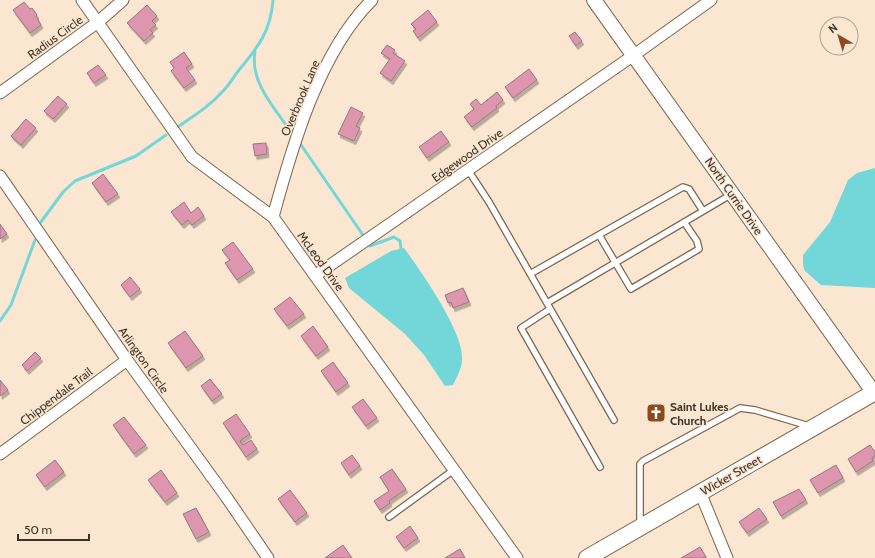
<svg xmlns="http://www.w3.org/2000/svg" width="875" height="558" font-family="Cabin,sans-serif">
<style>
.water{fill:#73d6d8}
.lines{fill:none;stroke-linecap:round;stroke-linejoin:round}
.stream{stroke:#73d6d8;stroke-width:3}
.building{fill:#de95ae;stroke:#987681;filter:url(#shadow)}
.service-casing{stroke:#7c664e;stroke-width:8}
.minor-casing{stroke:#7c664e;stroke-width:13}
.tertiary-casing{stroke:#7c664e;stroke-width:16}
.secondary-casing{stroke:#7c664e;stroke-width:18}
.service{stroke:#fff;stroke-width:5.5}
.minor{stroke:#fff;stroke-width:11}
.tertiary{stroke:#fff;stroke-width:14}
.secondary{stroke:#fff;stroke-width:16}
.labels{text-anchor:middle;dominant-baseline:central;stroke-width:3;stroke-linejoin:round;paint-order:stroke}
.street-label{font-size:12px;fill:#3d3329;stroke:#fbe7d1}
.poi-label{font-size:12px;font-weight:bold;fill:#3d3329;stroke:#fbe7d1;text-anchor:start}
</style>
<defs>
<filter id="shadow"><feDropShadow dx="2" dy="3.5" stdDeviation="0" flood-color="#0004"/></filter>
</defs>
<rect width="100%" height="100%" fill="#fbe7d1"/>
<path class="water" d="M 875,168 L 875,288 L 821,285 L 805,271 L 803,266 L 803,255 L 830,222 L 848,180 L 857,173 Z
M 404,248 C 420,270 464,332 462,359 C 462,368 457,377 453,385 L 445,386 L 424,355 L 405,334 L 349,288 L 345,278 L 391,251 Z"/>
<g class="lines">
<path class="stream" d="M 255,52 C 249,83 278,112 294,136
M 179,126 C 195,115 211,105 224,90 C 230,84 234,76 239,70 C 258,47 271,31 273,0
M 299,142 L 365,238
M 41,222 L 63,192 L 75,181 L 136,156 L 166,135
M 368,243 L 370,246 L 394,237 L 400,241 L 401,249
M 0,321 L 11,305 L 35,240"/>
</g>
<path class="building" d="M 24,2 L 30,9 L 32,8 L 37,15 L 36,16 L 41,25 L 30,33 L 13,10 Z
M 147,5 L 157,16 L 152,21 L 156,25 L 150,30 L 153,33 L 144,41 L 127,23 Z
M 428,10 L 437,22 L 418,38 L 413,31 L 416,29 L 411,24 Z
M 575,32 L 582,41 L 576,46 L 569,36 Z
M 387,45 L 395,50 L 393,53 L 405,61 L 391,81 L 380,73 L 390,59 L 381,53 Z
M 184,52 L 192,64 L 186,68 L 195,80 L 184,88 L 171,71 L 174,68 L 170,62 Z
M 98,65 L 106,75 L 94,83 L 87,73 Z
M 529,69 L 537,80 L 513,98 L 505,87 Z
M 497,92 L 503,100 L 496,106 L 497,108 L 472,127 L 464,117 L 474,109 L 470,104 L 476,99 L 481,105 Z
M 58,96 L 67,104 L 53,119 L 44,111 Z
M 351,107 L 363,113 L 356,126 L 360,128 L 354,141 L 338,134 Z
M 26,119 L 36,128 L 21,145 L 11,136 Z
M 441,131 L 449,142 L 427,158 L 419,147 Z
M 266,143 L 267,154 L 255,156 L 253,144 Z
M 103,174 L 118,194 L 106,202 L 92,183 Z
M 184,202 L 191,213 L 198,207 L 204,216 L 192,225 L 188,220 L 182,225 L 171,212 Z
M 0,224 L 7,234 L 0,239 Z
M 233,242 L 253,269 L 237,280 L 225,263 L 230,260 L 222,250 Z
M 130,277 L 140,289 L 130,297 L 121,285 Z
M 463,288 L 469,302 L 453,308 L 451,302 L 448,303 L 445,295 Z
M 290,297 L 304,314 L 287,326 L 274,309 Z
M 313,326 L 328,347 L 316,356 L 301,336 Z
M 185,331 L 203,356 L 186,368 L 168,343 Z
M 35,352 L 41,358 L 27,371 L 22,365 Z
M 333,362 L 348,383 L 336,392 L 321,371 Z
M 210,379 L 222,394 L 212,401 L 201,386 Z
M 0,380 L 8,390 L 0,396 Z
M 363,399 L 377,418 L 366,426 L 352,407 Z
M 236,414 L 250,434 L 240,441 L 243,445 L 251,440 L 257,449 L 246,457 L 223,423 Z
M 124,417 L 146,445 L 134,454 L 113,425 Z
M 870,445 L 875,452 L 875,456 L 872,458 L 873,461 L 856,472 L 848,459 Z
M 352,455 L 360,466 L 349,475 L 341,463 Z
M 55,460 L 64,472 L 45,487 L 36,475 Z
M 836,465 L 843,478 L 818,493 L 810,480 Z
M 392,469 L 406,489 L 389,501 L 390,503 L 380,510 L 374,501 L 389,491 L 380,477 Z
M 161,470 L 177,493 L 165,502 L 148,480 Z
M 799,489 L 806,500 L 781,516 L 773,502 Z
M 290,490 L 307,513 L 295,522 L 278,499 Z
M 196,508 L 209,532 L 196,539 L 183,514 Z
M 759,508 L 767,519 L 747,533 L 739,522 Z
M 410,526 L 418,538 L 404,548 L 396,537 Z
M 343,545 L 352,558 L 325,558 Z
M 700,547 L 706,557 L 703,558 L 681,558 Z
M 460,549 L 465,558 L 445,558 Z"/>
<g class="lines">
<g class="service-casing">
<path id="service" d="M 468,170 L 489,202 L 614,420
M 599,235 L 631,289 L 699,249 L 697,241 L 684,222
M 530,274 L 683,187 L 689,189 L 703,211
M 547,303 L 732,194
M 550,309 L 521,328 L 600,467
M 389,517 L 455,469
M 640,526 L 640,464 L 643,461 L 740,408 L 755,410 L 809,426"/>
</g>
<g class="minor-casing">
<path id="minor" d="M 82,0 L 192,157 L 273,217 L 517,558
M 0,93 L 98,22 L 123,0
M 0,176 L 127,360 L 227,498 L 268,558
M 273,217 C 292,147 319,52 372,0
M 316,275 L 634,55 L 711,0
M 0,454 L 127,360
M 700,492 L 727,558"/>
</g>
<g class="tertiary-casing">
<path id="tertiary" d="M 594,0 L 874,393"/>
</g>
<g class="secondary-casing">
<path id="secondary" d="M 587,558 L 875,392"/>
</g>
<use href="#service" class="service"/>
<use href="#minor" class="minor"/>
<use href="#tertiary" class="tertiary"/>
<use href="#secondary" class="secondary"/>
</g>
<defs>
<g id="church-square" transform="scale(1)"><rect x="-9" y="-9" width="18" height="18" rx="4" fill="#8e4a1d" stroke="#fbe7d1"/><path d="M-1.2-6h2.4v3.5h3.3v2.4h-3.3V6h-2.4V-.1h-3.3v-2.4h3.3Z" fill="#fff"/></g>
</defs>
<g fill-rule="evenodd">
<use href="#church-square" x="656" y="413"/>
</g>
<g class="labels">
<g class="street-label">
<text transform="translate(55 37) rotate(-36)">Radius Circle</text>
<text transform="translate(300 98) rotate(-67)">Overbrook Lane</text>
<text transform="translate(467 155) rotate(-35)">Edgewood Drive</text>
<text transform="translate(734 196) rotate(55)">North Currie Drive</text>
<text transform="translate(321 261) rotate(54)">McLeod Drive</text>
<text transform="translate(144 360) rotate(55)">Arlington Circle</text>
<text transform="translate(56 396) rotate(-37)">Chippendale Trail</text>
<text transform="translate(731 475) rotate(-30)">Wicker Street</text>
</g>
<g class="poi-label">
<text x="670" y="406">Saint Lukes<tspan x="670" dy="14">Church</tspan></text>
</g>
</g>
<g transform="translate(839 36) rotate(322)"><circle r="19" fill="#fbe7d1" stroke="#af9f8e"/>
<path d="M0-3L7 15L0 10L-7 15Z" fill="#8e4a1d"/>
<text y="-6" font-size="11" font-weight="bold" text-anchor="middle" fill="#3d3329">N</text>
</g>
<path d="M18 534v6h71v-6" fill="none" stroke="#3d3329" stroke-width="2"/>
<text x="24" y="534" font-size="12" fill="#3d3329" stroke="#fbe7d1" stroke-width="3" paint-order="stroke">50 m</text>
</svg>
